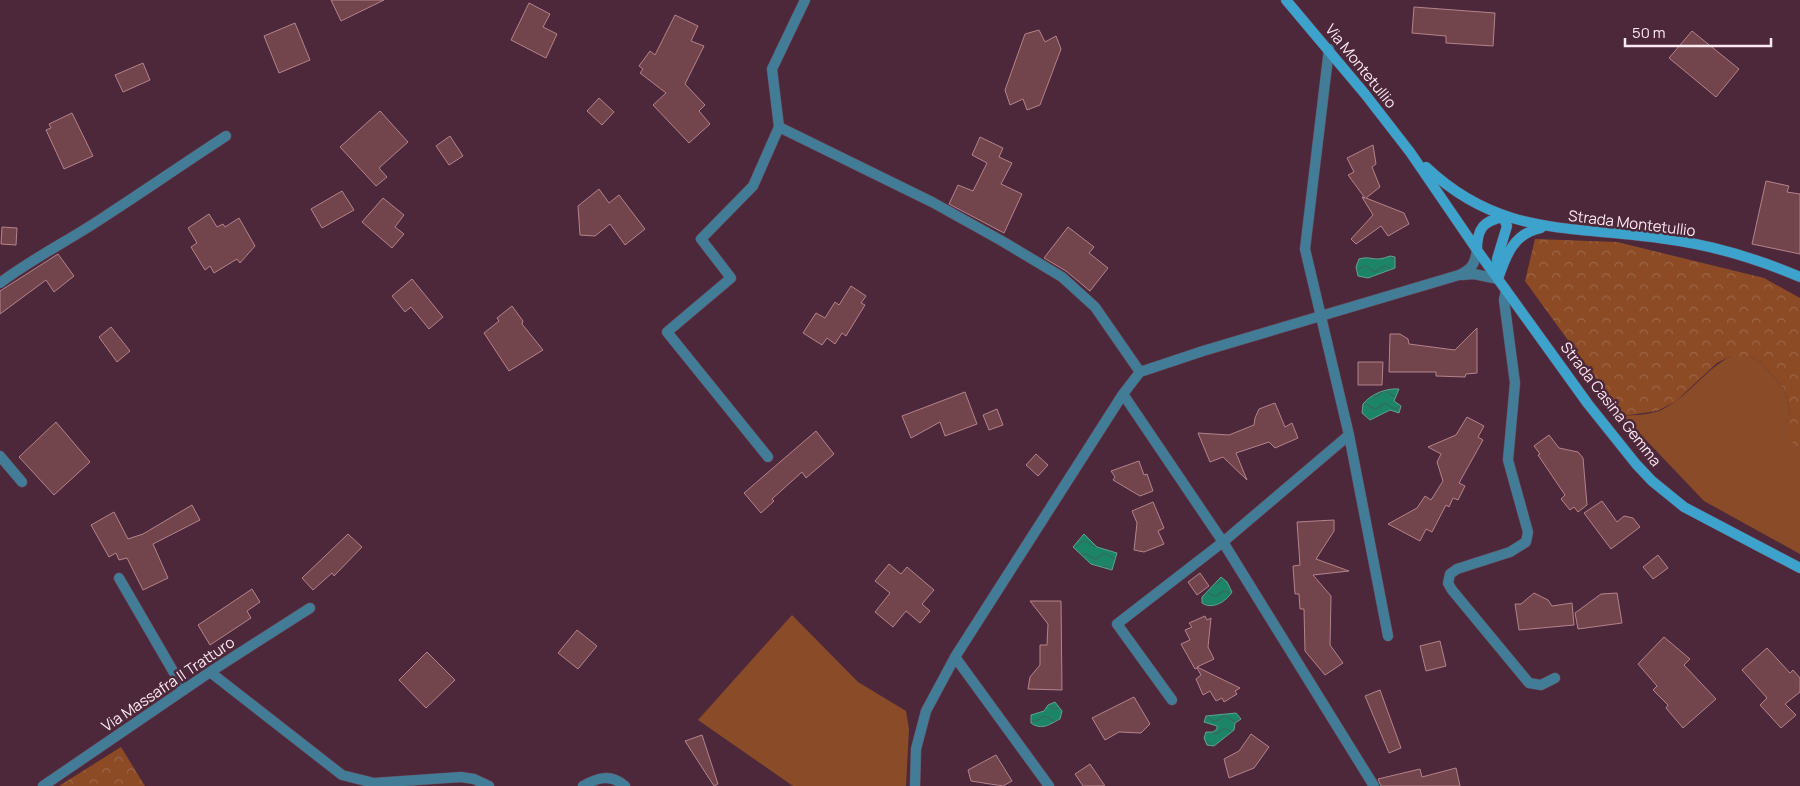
<svg xmlns="http://www.w3.org/2000/svg" width="1800" height="786" font-family="Manrope,sans-serif">
<style>
.grass{fill:#8a4c28}
.forest{fill:url(#forest-crowns)}
.water{fill:url(#water-waves);stroke:#60a391}
.building{fill:#72454d;stroke:#b4838b}
.lines{fill:none;stroke-linecap:round;stroke-linejoin:round}
.street-casing{stroke:#694758;stroke-width:11}
.secondary-casing{stroke:#694758;stroke-width:11}
.street{stroke:#427c96;stroke-width:10}
.secondary{stroke:#3da3cc;stroke-width:10}
.labels{text-anchor:middle;dominant-baseline:central;stroke-width:5;stroke-linejoin:round;paint-order:stroke}
.street-label{font-size:15px;fill:#fde9f2;stroke:#4d283b}
</style>
<defs>
<pattern id="forest-crowns" width="20" height="18" patternUnits="userSpaceOnUse" patternTransform="scale(1.25)"><rect width="20" height="18" fill="#8c4b25"/><path d="M2 6a3 3 0 1 1 6 0M12 15a3 3 0 1 1 6 0" fill="none" stroke="#9d6545"/></pattern>
<pattern id="water-waves" width="16" height="10" patternUnits="userSpaceOnUse" patternTransform="scale(1.25)"><rect width="16" height="10" fill="#1d8567"/><path d="M0 5q4-4 8 0t8 0" fill="none" stroke="#32695a"/></pattern>
</defs>
<rect width="100%" height="100%" fill="#4d283b"/>
<path class="grass" d="M 1731,356 L 1749,356 L 1761,362 L 1785,390 L 1790,414 L 1791,440 L 1800,449 L 1800,554 L 1704,501 L 1623,416 C 1634,415 1648,415 1659,411 C 1687,399 1704,370 1731,356 Z
M 792,615 L 858,682 L 906,711 L 909,729 L 906,786 L 793,786 L 698,720 Z"/>
<path class="forest" d="M 1535,239 L 1617,242 L 1764,278 L 1800,298 L 1800,449 L 1790,440 L 1790,414 L 1785,390 L 1761,362 L 1749,356 L 1731,356 L 1717,363 L 1675,402 L 1657,411 L 1623,416 L 1525,281 Z
M 121,747 L 145,786 L 59,786 Z"/>
<path class="water" d="M 1390,256 L 1395,257 L 1395,268 L 1368,278 L 1358,276 L 1356,267 L 1359,259 C 1372,255 1373,263 1390,256 Z
M 1399,389 L 1394,401 L 1401,406 L 1399,413 L 1390,410 L 1370,420 L 1362,413 L 1363,404 C 1371,394 1386,388 1399,389 Z
M 1084,534 L 1097,547 L 1117,553 L 1112,570 L 1091,564 L 1073,547 Z
M 1221,577 L 1227,582 L 1232,592 C 1226,602 1212,610 1202,603 L 1202,597 Z
M 1055,702 L 1062,711 L 1060,719 C 1050,724 1042,731 1031,723 L 1031,715 L 1044,711 L 1048,705 Z
M 1236,713 L 1241,719 L 1235,723 L 1234,730 L 1214,746 L 1207,745 L 1204,738 L 1206,732 L 1213,732 L 1217,729 L 1217,726 L 1204,722 L 1206,716 Z"/>
<path class="building" d="M 331,0 L 384,0 L 341,21 Z
M 529,3 L 550,14 L 543,27 L 557,34 L 546,58 L 511,40 Z
M 1414,7 L 1495,13 L 1493,46 L 1446,43 L 1446,36 L 1412,33 Z
M 675,15 L 698,26 L 691,41 L 704,46 L 685,84 L 705,105 L 699,111 L 710,124 L 689,143 L 653,105 L 666,93 L 640,73 L 643,69 L 639,66 L 650,51 L 655,55 Z
M 295,23 L 310,60 L 279,73 L 264,36 Z
M 1039,30 L 1045,42 L 1056,36 L 1061,49 L 1040,105 L 1027,110 L 1023,99 L 1010,105 L 1005,90 L 1025,34 Z
M 1692,31 L 1739,69 L 1716,97 L 1669,58 Z
M 143,63 L 150,80 L 123,92 L 115,75 Z
M 599,98 L 614,112 L 602,125 L 587,111 Z
M 380,111 L 408,142 L 379,168 L 387,177 L 376,186 L 340,147 Z
M 72,113 L 93,156 L 64,169 L 46,130 L 51,128 L 49,124 Z
M 450,136 L 463,156 L 449,165 L 436,146 Z
M 980,137 L 1003,148 L 999,157 L 1012,163 L 1001,184 L 1022,194 L 1004,233 L 949,204 L 958,185 L 973,191 L 987,163 L 972,155 Z
M 1373,145 L 1376,164 L 1372,167 L 1380,187 L 1366,198 L 1404,213 L 1409,224 L 1388,236 L 1381,226 L 1356,244 L 1351,239 L 1373,215 L 1362,197 L 1365,198 L 1348,175 L 1354,172 L 1347,158 Z
M 1766,181 L 1789,186 L 1787,192 L 1800,194 L 1800,254 L 1752,244 Z
M 599,189 L 609,203 L 619,195 L 645,229 L 625,245 L 610,224 L 595,236 L 580,235 L 578,206 Z
M 342,191 L 354,210 L 322,228 L 311,209 Z
M 383,198 L 404,215 L 395,227 L 404,234 L 392,248 L 362,222 Z
M 209,214 L 217,227 L 223,224 L 225,227 L 239,218 L 255,246 L 240,263 L 237,259 L 214,273 L 210,266 L 205,270 L 191,247 L 197,243 L 188,228 Z
M 2,227 L 17,228 L 16,245 L 1,244 Z
M 1068,227 L 1094,247 L 1089,253 L 1108,268 L 1090,291 L 1066,271 L 1044,258 Z
M 58,254 L 74,276 L 54,292 L 46,280 L 0,314 L 0,291 Z
M 412,279 L 443,317 L 429,329 L 411,307 L 405,312 L 392,296 Z
M 851,286 L 866,296 L 861,303 L 865,305 L 846,336 L 842,333 L 835,344 L 827,338 L 822,345 L 803,333 L 816,313 L 825,318 L 835,302 L 839,305 Z
M 512,306 L 523,321 L 522,324 L 543,350 L 509,371 L 484,333 L 499,321 L 497,318 Z
M 111,327 L 130,351 L 117,362 L 99,337 Z
M 1477,328 L 1477,373 L 1466,374 L 1465,377 L 1436,376 L 1436,372 L 1389,372 L 1390,334 L 1400,334 L 1408,339 L 1409,344 L 1455,350 Z
M 1358,362 L 1383,362 L 1382,385 L 1358,385 Z
M 965,392 L 977,424 L 945,436 L 940,422 L 911,438 L 902,416 Z
M 1275,403 L 1285,427 L 1292,423 L 1298,438 L 1275,448 L 1269,442 L 1236,453 L 1247,480 L 1223,457 L 1210,462 L 1198,433 L 1229,435 L 1254,425 L 1255,418 L 1259,409 Z
M 997,409 L 1003,425 L 989,430 L 983,415 Z
M 1467,417 L 1484,426 L 1478,437 L 1483,440 L 1459,483 L 1465,486 L 1458,500 L 1453,498 L 1449,507 L 1446,505 L 1432,532 L 1426,529 L 1420,541 L 1388,524 L 1417,508 L 1425,496 L 1431,500 L 1443,481 L 1437,462 L 1441,454 L 1428,447 L 1456,435 Z
M 56,422 L 90,462 L 54,495 L 19,457 Z
M 816,431 L 834,454 L 806,478 L 802,472 L 772,499 L 774,501 L 761,513 L 744,493 Z
M 1549,435 L 1559,448 L 1578,452 L 1583,458 L 1587,505 L 1578,512 L 1574,507 L 1570,510 L 1561,499 L 1565,495 L 1538,455 L 1540,454 L 1534,446 Z
M 1036,454 L 1048,465 L 1038,476 L 1026,465 Z
M 1139,461 L 1144,475 L 1147,474 L 1153,491 L 1140,496 L 1113,480 L 1115,477 L 1111,471 Z
M 1602,501 L 1617,522 L 1624,516 L 1633,518 L 1640,527 L 1611,549 L 1584,513 Z
M 1153,502 L 1164,528 L 1158,531 L 1164,544 L 1144,552 L 1134,550 L 1137,523 L 1132,511 Z
M 192,505 L 200,520 L 153,544 L 168,578 L 143,590 L 127,558 L 119,560 L 116,553 L 109,557 L 91,525 L 114,512 L 128,539 L 143,534 Z
M 1334,520 L 1334,531 L 1316,559 L 1349,571 L 1313,575 L 1331,596 L 1330,645 L 1343,663 L 1325,675 L 1305,651 L 1304,609 L 1300,609 L 1299,594 L 1295,594 L 1293,566 L 1300,565 L 1297,522 Z
M 348,534 L 362,547 L 334,576 L 332,573 L 313,590 L 302,578 Z
M 1658,555 L 1668,568 L 1653,579 L 1643,567 Z
M 889,564 L 901,574 L 907,567 L 934,590 L 922,604 L 930,611 L 920,623 L 906,611 L 893,627 L 875,612 L 890,593 L 875,581 Z
M 1200,573 L 1209,586 L 1197,595 L 1188,582 Z
M 252,589 L 260,602 L 247,611 L 251,618 L 210,645 L 198,625 Z
M 1534,593 L 1548,600 L 1552,606 L 1572,603 L 1574,625 L 1519,630 L 1515,604 L 1521,604 Z
M 1617,593 L 1622,623 L 1578,629 L 1575,613 L 1601,594 Z
M 1030,601 L 1061,601 L 1062,690 L 1028,689 L 1030,677 L 1040,665 L 1040,645 L 1047,645 L 1048,624 Z
M 1205,616 L 1207,620 L 1211,618 L 1208,647 L 1214,659 L 1197,667 L 1240,688 L 1235,691 L 1237,694 L 1224,702 L 1222,698 L 1216,701 L 1210,691 L 1203,695 L 1196,679 L 1201,675 L 1197,668 L 1195,669 L 1181,644 L 1190,640 L 1185,630 L 1192,627 L 1189,623 Z
M 577,630 L 597,646 L 578,669 L 558,653 Z
M 1664,637 L 1690,659 L 1684,665 L 1716,699 L 1683,728 L 1666,708 L 1668,705 L 1653,690 L 1657,686 L 1638,664 Z
M 1440,641 L 1446,666 L 1426,671 L 1420,646 Z
M 1767,648 L 1790,673 L 1793,670 L 1800,678 L 1800,692 L 1785,704 L 1796,715 L 1781,728 L 1760,705 L 1767,698 L 1742,670 Z
M 427,652 L 455,680 L 426,708 L 399,680 Z
M 1380,690 L 1401,748 L 1389,753 L 1365,696 Z
M 1134,697 L 1150,724 L 1141,733 L 1119,732 L 1105,740 L 1092,718 Z
M 1251,734 L 1269,747 L 1254,768 L 1229,778 L 1224,759 L 1239,751 Z
M 702,735 L 718,784 L 714,786 L 685,741 Z
M 996,755 L 1012,781 L 1003,786 L 971,781 L 968,770 Z
M 1090,764 L 1105,786 L 1083,786 L 1075,774 Z
M 1456,768 L 1460,786 L 1381,786 L 1378,779 L 1420,769 L 1422,777 Z"/>
<g class="lines">
<g class="street-casing">
<path id="street" d="M 1329,49 L 1305,249 L 1349,435 L 1388,636
M 779,127 L 932,202 L 1002,241 L 1062,277 L 1095,307 L 1140,372
M 1462,275 L 1474,274 L 1498,279
M 0,283 C 34,257 72,239 107,215 C 147,189 186,162 226,136
M 1506,290 L 1504,300 L 1515,383 L 1508,460 L 1528,532 L 1526,542 L 1510,552 L 1457,569 L 1450,574 L 1448,583 L 1452,590 L 1529,683 L 1541,685 L 1555,678
M 1123,394 L 1223,542 L 1374,786
M 0,456 L 22,482
M 768,457 L 667,332 L 731,278 L 701,239 L 753,186 L 779,127 L 772,69 L 805,0
M 119,578 L 184,690
M 955,657 L 1049,786
M 210,672 L 342,775 L 374,783 L 461,777 L 474,779 L 489,786
M 1172,700 L 1117,624 L 1223,542 L 1349,435
M 43,786 L 210,672 L 310,608
M 583,786 C 598,777 611,774 625,786
M 915,786 L 916,749 L 926,711 L 955,657 L 1123,394 L 1140,372 L 1203,351 L 1459,275 C 1472,269 1475,264 1477,250"/>
</g>
<g class="secondary-casing">
<path id="secondary" d="M 1286,0 L 1365,94 L 1410,152 L 1477,250 L 1588,404 L 1636,464 L 1652,481 L 1684,507 L 1800,568
M 1426,167 C 1501,238 1572,225 1666,239 C 1711,245 1758,259 1800,277
M 1477,250 C 1477,229 1483,221 1503,217
M 1498,273 L 1497,259 L 1507,226 L 1503,217
M 1498,279 C 1506,255 1514,233 1541,228"/>
</g>
<use href="#street" class="street"/>
<use href="#secondary" class="secondary"/>
</g>
<g class="labels">
<g class="street-label">
<text transform="translate(1361 66) rotate(51)">Via Montetullio</text>
<text transform="translate(1632 223) rotate(7)">Strada Montetullio</text>
<text transform="translate(1611 404) rotate(52)">Strada Casina Gemma</text>
<text transform="translate(168 684) rotate(-34)">Via Massafra II Tratturo</text>
</g>
</g>
<path d="M1625 38v8h146v-8" fill="none" stroke="#fde9f2" stroke-width="2.5"/>
<text x="1632" y="38" font-size="15" fill="#fde9f2" stroke="#4d283b" stroke-width="4" paint-order="stroke">50 m</text>
</svg>
